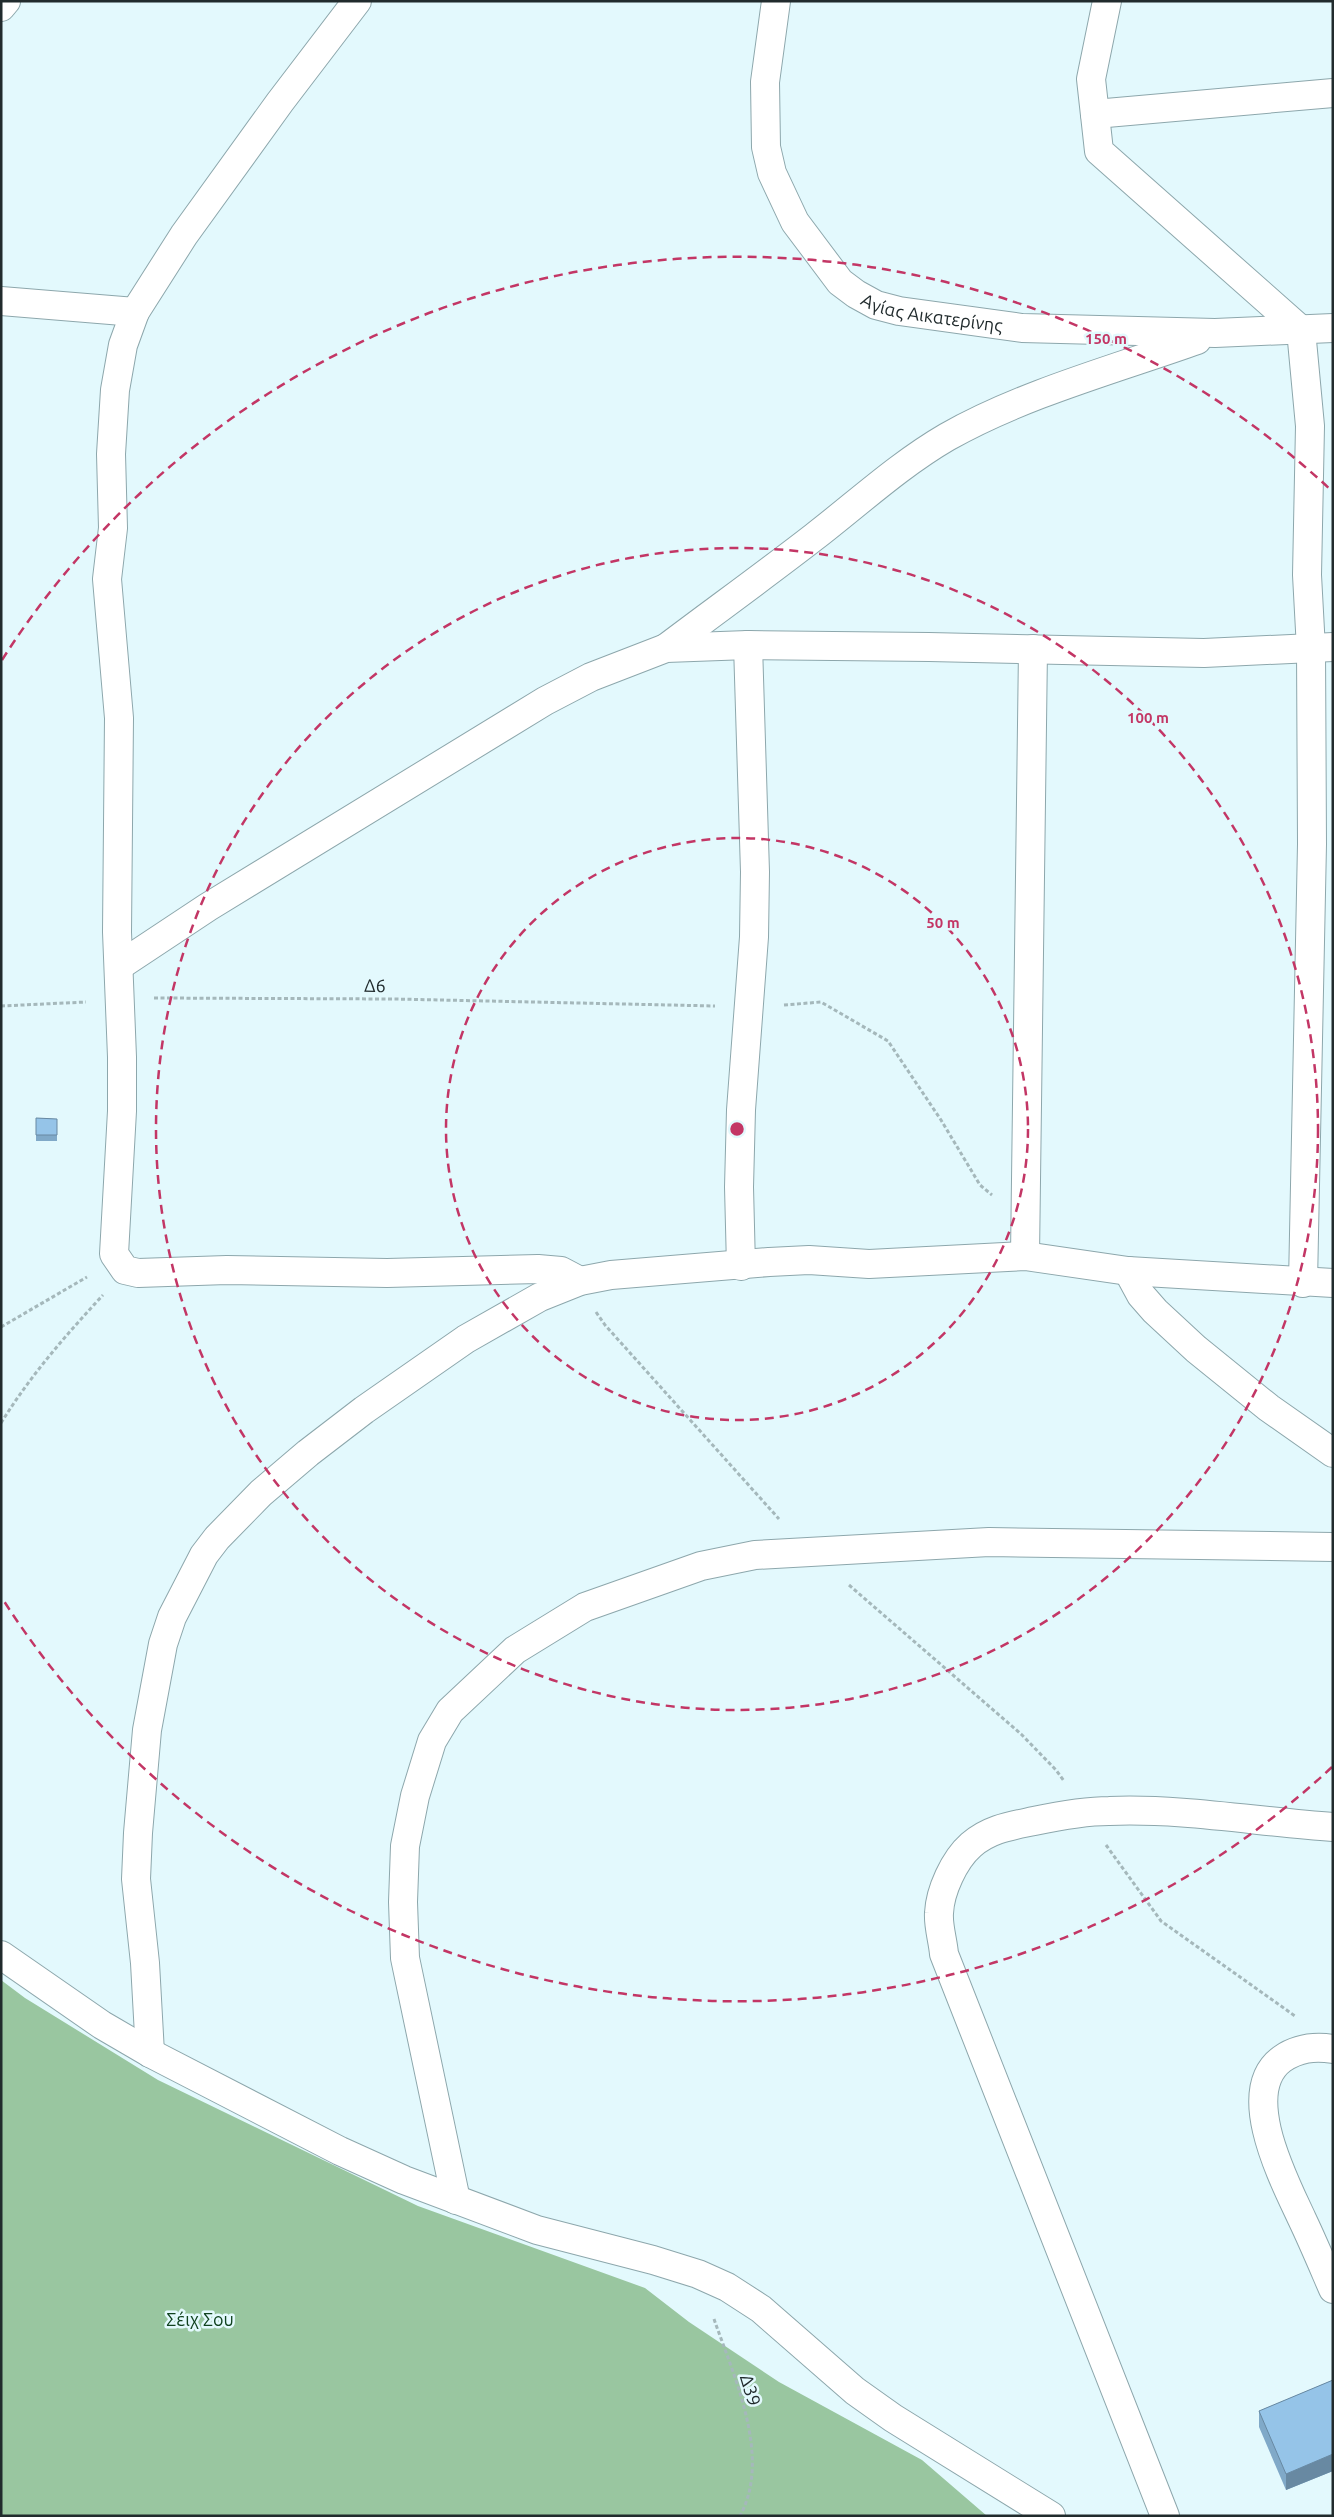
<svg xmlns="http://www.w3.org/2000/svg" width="1334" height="2517" font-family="Ubuntu,sans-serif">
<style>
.forest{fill:#99c6a0}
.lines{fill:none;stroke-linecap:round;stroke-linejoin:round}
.street-casing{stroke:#8da7ac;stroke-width:30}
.path{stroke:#a5b8bb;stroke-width:3;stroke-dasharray:4 2.5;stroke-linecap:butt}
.street{stroke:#fff;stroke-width:28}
.wall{fill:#80a9c8}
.shaded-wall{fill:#6889a2}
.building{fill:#95c4e8;stroke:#6889a2}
.ring{fill:none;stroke:#c33665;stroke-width:2.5;stroke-dasharray:9 6}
.labels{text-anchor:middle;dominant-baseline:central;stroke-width:5;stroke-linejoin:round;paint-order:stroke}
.street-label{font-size:18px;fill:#212b2d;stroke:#e3f9fd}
.park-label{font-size:18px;fill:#11431f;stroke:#e3f9fd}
.centre{fill:#c33665;stroke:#e3f9fd;stroke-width:2.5}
.ring-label{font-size:15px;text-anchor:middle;font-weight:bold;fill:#c33665;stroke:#e3f9fd;stroke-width:5;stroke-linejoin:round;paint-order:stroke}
</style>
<rect width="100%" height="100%" fill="#e3f9fd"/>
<path class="forest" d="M 1,1980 L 25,1998 L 158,2080 L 418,2206 L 645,2288 L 689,2322 L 779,2382 L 922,2460 L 987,2516 L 1,2516 Z"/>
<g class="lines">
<g class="street-casing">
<g id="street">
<path d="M 357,1 L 280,102 L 184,235 L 135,312 L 123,345 L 115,390 L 111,454 L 113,528 L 107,579 L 119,718 L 117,932 L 122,1057 L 122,1111 L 114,1254 L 125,1270 L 138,1273 L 227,1270 L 387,1273 L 538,1269 L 561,1271 L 580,1281"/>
<path id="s1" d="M 776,1 L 765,82 L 766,147 L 772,173 L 795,222 L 840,282 L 856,294 L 876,305 L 899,311 L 1022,328 L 1215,333 L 1333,328"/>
<path d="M 1107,1 L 1091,79 L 1099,151 L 1301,330 L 1310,426 L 1307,575 L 1311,649 L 1312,844 L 1303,1283"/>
<path d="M 1,7 L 6,1"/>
<path d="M 1095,114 L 1333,93"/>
<path d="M 1,301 L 135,312"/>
<path d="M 666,648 C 715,611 765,575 814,537 C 858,503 899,465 947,437 C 1023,394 1115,369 1197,340"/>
<path d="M 119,966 L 208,907 L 545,701 L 591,677 L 666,648 L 748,645 L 929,647 L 1204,653 L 1333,647"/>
<path d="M 1025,1256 L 1033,649"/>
<path d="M 741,1266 L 739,1187 L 741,1110 L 754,937 L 755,872 L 748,645"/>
<path d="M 1128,1271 L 1141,1295 L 1155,1311 L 1196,1349 L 1269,1408 L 1333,1453"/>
<path d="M 1,1955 L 102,2025 L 150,2053 L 340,2151 L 404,2180 L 537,2230 L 653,2260 L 698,2274 L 727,2287 L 761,2309 L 855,2391 L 893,2418 L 1051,2516"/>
<path d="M 1333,2049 C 1314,2046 1298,2048 1282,2059 C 1237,2092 1285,2182 1302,2219 C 1313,2242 1323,2266 1333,2289"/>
<path d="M 150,2053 L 145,1963 L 136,1879 L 138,1833 L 147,1730 L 163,1644 L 172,1617 L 204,1555 L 217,1538 L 261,1493 L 308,1453 L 364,1410 L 466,1339 L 540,1297 L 580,1281 L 611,1275 L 769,1262 L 809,1260 L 869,1264 L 1025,1256 L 1128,1271 L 1333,1283"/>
<path d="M 456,2200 L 405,1958 L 403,1902 L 405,1846 L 415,1796 L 432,1741 L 450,1711 L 515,1650 L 585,1607 L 701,1566 L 755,1555 L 989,1542 L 1333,1547"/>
<path d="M 1165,2516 L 944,1954 C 943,1941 938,1926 939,1913 C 940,1891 954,1860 971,1845 C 989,1829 1010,1826 1034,1821 C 1058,1816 1084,1811 1109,1811 C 1183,1808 1259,1822 1333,1827"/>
</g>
</g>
<path class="path" d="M 154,998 L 395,999 L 715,1006
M 784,1005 L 821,1002 L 888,1041 L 941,1120 L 980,1185 L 992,1195
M 1,1006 L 86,1002
M 596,1312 L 605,1325 L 779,1519
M 1,1327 L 87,1277
M 1,1423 C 30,1376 66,1335 103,1295
M 849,1585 L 1021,1734 L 1056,1770 L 1064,1781
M 1106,1845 L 1161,1921 L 1295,2016
M 714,2319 C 734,2377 772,2457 740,2516"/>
<use href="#street" class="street"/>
</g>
<path class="wall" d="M 36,1118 L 57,1119 L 57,1141 L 36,1141 Z
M 1333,2380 L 1333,2471 L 1286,2490 L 1259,2427 L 1259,2411 Z"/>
<path class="shaded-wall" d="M 1333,2454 L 1333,2471 L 1286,2490 L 1286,2474 Z"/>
<path class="building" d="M 36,1118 L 57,1119 L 57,1135 L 36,1135 Z
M 1333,2380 L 1333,2454 L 1286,2474 L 1259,2411 Z"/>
<g class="ring">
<circle cx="737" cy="1129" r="291"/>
<circle cx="737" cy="1129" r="581"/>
<path d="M1332 1767A872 872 0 0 1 2 1598M2 660A872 872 0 0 1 1332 491"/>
</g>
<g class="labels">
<g class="street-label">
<text stroke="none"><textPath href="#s1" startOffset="402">Αγίας Αικατερίνης</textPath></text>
<text transform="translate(375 985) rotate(1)">Δ6</text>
<text transform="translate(751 2390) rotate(73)">Δ39</text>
</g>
<g class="park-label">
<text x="200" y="2319">Σέιχ Σου</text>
</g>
</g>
<circle cx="737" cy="1129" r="8" class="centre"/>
<g class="ring-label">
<text x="1106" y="344">150 m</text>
<text x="1148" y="723">100 m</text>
<text x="943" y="928">50 m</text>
</g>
<rect width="1334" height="2517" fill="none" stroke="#212b2d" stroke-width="5"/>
</svg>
